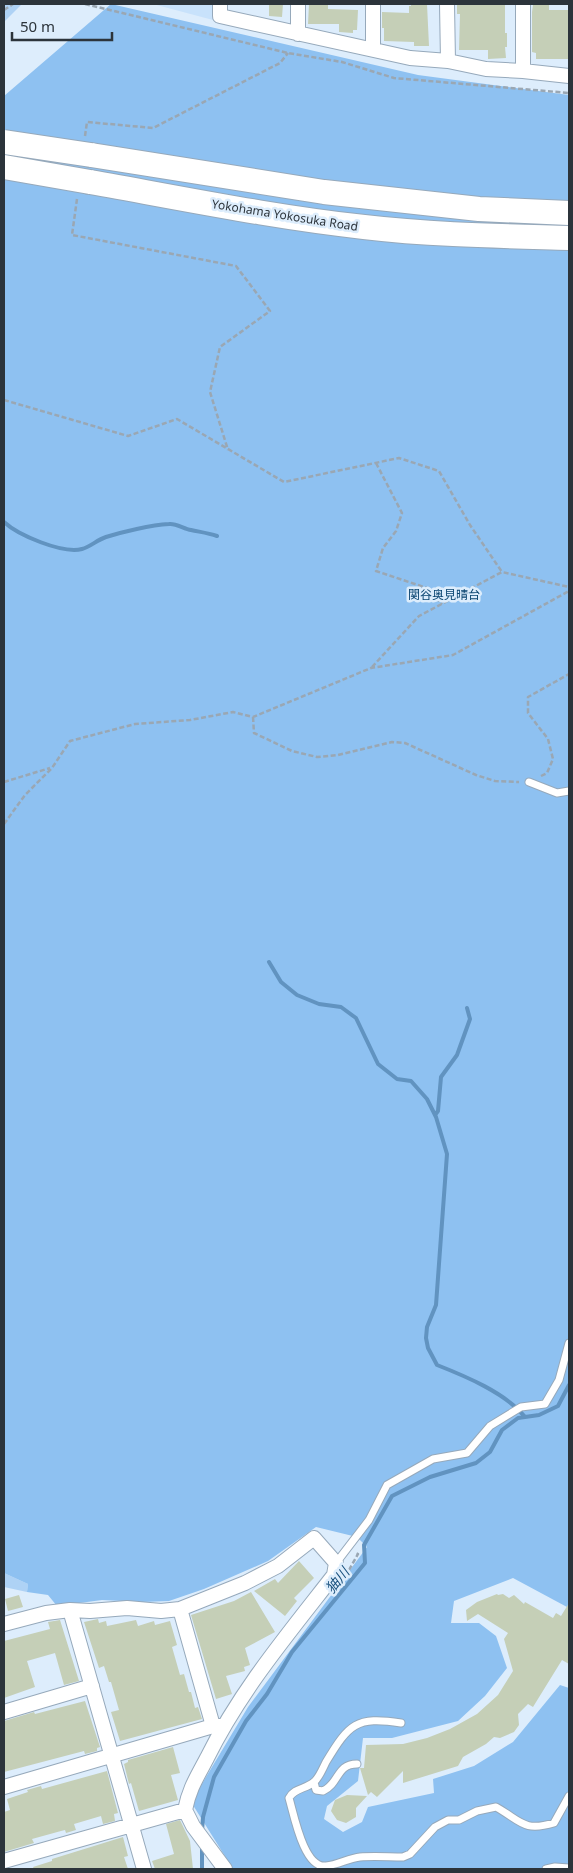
<svg xmlns="http://www.w3.org/2000/svg" width="573" height="1873" font-family="'Noto Sans','Noto Sans JP',sans-serif">
<style>
.built{fill:#c8e2fb}
.green{fill:#aed2f5}
.forest{fill:#8ec1f1}
.lines{fill:none;stroke-linecap:round;stroke-linejoin:round}
.stream{stroke:#6193c0;stroke-width:4}
.building{fill:#c5cfb7}
.service-casing{stroke:#96a9bb;stroke-width:9}
.minor-casing{stroke:#96a9bb;stroke-width:16}
.motorway-casing{stroke:#96a9bb;stroke-width:26}
.path{stroke:#9aa7b3;stroke-width:2.5;stroke-dasharray:5 2.5;stroke-linecap:butt}
.service{stroke:#fff;stroke-width:7}
.minor{stroke:#fff;stroke-width:14}
.motorway{stroke:#fff;stroke-width:24}
.motorway-bridge-casing{stroke:#96a9bb;stroke-width:26;stroke-linecap:butt}
.motorway-bridge{stroke:#fff;stroke-width:24}
.labels{text-anchor:middle;dominant-baseline:central;stroke-width:5;stroke-linejoin:round;paint-order:stroke}
.street-label{font-size:12px;fill:#2c343b;stroke:#ddedfc}
.park-label{font-size:12px;fill:#07436f;stroke:#ddedfc}
.water-label{font-size:14px;font-style:italic;fill:#19507d;stroke:#ddedfc}
</style>
<rect width="100%" height="100%" fill="#ddedfc"/>
<path class="built" d="M 153,4 L 213,4 L 213,20 Z"/>
<path class="green" d="M 4,4 L 22,4 L 4,22 Z
M 4,1573 L 28,1584 L 27,1592 L 4,1587 Z"/>
<path class="forest" d="M 111,4 L 418,75 L 569,95 L 569,1604 L 567,1607 L 513,1578 L 454,1601 L 451,1623 L 479,1623 L 496,1636 L 507,1668 L 485,1696 L 458,1721 L 392,1738 L 363,1738 L 358,1781 L 327,1806 L 324,1819 L 343,1832 L 362,1822 L 368,1807 L 434,1793 L 433,1779 L 474,1766 L 513,1742 L 560,1685 L 569,1688 L 569,1869 L 233,1869 L 191,1802 L 248,1707 L 367,1547 L 357,1537 L 316,1527 L 268,1561 L 204,1589 L 169,1601 L 142,1602 L 102,1600 L 57,1606 L 48,1595 L 27,1592 L 28,1584 L 4,1573 L 4,96 Z"/>
<g class="lines">
<path class="stream" d="M 4,522 C 18,535 62,554 82,549 C 90,547 97,540 106,537 C 122,532 151,525 169,524 C 176,523 184,529 191,530 C 200,532 208,533 217,536
M 269,962 L 281,982 L 297,995 L 319,1004 L 341,1007 L 356,1018 L 378,1064 L 397,1079 L 411,1081 L 427,1099 L 436,1117 L 447,1154 L 436,1305 L 427,1327 L 426,1338 L 428,1348 L 437,1365 C 465,1376 506,1393 525,1417
M 435,1115 L 438,1111 L 441,1077 L 457,1055 L 470,1019 L 467,1008
M 202,1831 L 203,1817 L 214,1777 L 246,1721 L 267,1694 L 292,1652 L 365,1563 L 364,1545 L 392,1496 L 430,1477 L 476,1463 L 490,1452 L 502,1430 L 518,1418 L 539,1415 L 558,1406 L 569,1385
M 202,1846 L 202,1869"/>
</g>
<path class="building" d="M 269,4 L 283,4 L 282,17 L 269,16 Z
M 309,4 L 328,4 L 328,9 L 358,10 L 357,30 L 353,30 L 353,33 L 339,32 L 339,24 L 308,24 Z
M 411,4 L 427,4 L 429,46 L 414,46 L 414,42 L 384,41 L 384,28 L 382,28 L 382,12 L 409,13 L 409,6 L 411,6 Z
M 457,4 L 505,4 L 505,33 L 507,33 L 507,47 L 505,47 L 506,58 L 488,59 L 488,50 L 459,50 L 460,14 L 457,14 Z
M 538,4 L 549,4 L 549,10 L 569,10 L 569,59 L 536,59 L 536,53 L 532,52 L 532,12 L 533,5 Z
M 299,1561 L 314,1578 L 294,1598 L 297,1601 L 285,1616 L 254,1591 L 275,1579 L 278,1583 Z
M 251,1592 L 275,1632 L 245,1648 L 250,1665 L 244,1667 L 245,1671 L 226,1676 L 232,1694 L 216,1699 L 191,1615 L 234,1601 Z
M 497,1594 L 498,1595 L 503,1594 L 509,1598 L 514,1595 L 524,1604 L 525,1602 L 553,1618 L 556,1613 L 561,1616 L 569,1603 L 569,1664 L 562,1660 L 533,1707 L 528,1704 L 518,1714 L 519,1725 L 514,1732 L 500,1738 L 494,1737 L 486,1744 L 463,1757 L 458,1766 L 403,1783 L 403,1771 L 377,1797 L 371,1792 L 368,1795 L 360,1768 L 364,1768 L 366,1745 L 403,1744 L 427,1738 L 450,1729 L 477,1714 L 498,1695 L 513,1671 L 504,1639 L 508,1633 L 478,1614 L 467,1621 L 466,1610 L 477,1602 Z
M 19,1595 L 23,1607 L 8,1611 L 5,1599 Z
M 98,1619 L 99,1623 L 106,1621 L 107,1626 L 136,1620 L 138,1626 L 154,1621 L 155,1625 L 170,1621 L 177,1645 L 172,1647 L 180,1675 L 184,1674 L 189,1692 L 191,1692 L 195,1708 L 198,1707 L 202,1719 L 120,1741 L 111,1712 L 119,1710 L 111,1682 L 109,1682 L 104,1666 L 99,1668 L 84,1622 Z
M 60,1620 L 79,1681 L 64,1685 L 55,1653 L 27,1661 L 35,1687 L 4,1698 L 4,1641 L 50,1629 L 48,1622 Z
M 85,1701 L 100,1747 L 97,1748 L 97,1751 L 85,1754 L 84,1751 L 4,1772 L 4,1721 L 34,1712 L 35,1714 Z
M 173,1747 L 180,1773 L 171,1775 L 178,1800 L 139,1811 L 131,1783 L 129,1784 L 124,1764 L 128,1762 L 128,1760 Z
M 107,1771 L 118,1813 L 114,1814 L 115,1821 L 103,1824 L 101,1816 L 74,1824 L 76,1830 L 66,1833 L 65,1830 L 61,1831 L 32,1839 L 34,1843 L 4,1852 L 4,1812 L 10,1810 L 7,1799 L 28,1792 L 27,1790 L 41,1786 L 42,1789 Z
M 347,1795 L 367,1796 L 356,1808 L 356,1817 L 346,1823 L 337,1820 L 331,1811 L 335,1800 Z
M 180,1820 L 190,1841 L 193,1869 L 155,1869 L 152,1861 L 174,1854 L 166,1824 Z
M 123,1837 L 128,1856 L 124,1857 L 128,1869 L 34,1869 L 33,1867 L 52,1861 L 52,1859 Z"/>
<g class="lines">
<g class="service-casing">
<path id="service" d="M 529,782 L 557,793 L 569,791
M 336,1563 L 369,1520 L 387,1485 L 433,1459 L 467,1453 L 490,1426 L 521,1407 L 545,1404 L 559,1380 L 569,1343
M 401,1723 C 356,1716 349,1724 326,1762 C 323,1768 319,1778 314,1782 C 306,1789 294,1788 289,1798 C 294,1815 304,1869 326,1866 C 338,1865 349,1858 360,1857 C 374,1856 389,1857 403,1857 L 410,1854 L 435,1827 L 448,1820 L 459,1820 L 477,1811 L 496,1807 C 521,1821 523,1832 554,1823 L 569,1796
M 314,1782 L 316,1790 L 323,1791 C 340,1783 336,1764 357,1764
M 546,1869 L 555,1867 L 569,1868"/>
</g>
<g class="minor-casing">
<path id="minor" d="M 220,4 L 220,16 L 410,58 L 448,61 L 486,69 L 523,71 L 569,76
M 373,4 L 373,49
M 447,4 L 448,61
M 523,4 L 523,71
M 298,34 L 298,4
M 180,1609 L 213,1726
M 70,1610 L 144,1869
M 4,1624 L 46,1613 L 70,1610 L 90,1611 L 127,1608 L 161,1611 L 180,1609 L 245,1583 L 278,1566 L 314,1538 L 336,1563 L 334,1575 C 288,1634 240,1691 207,1758 C 197,1777 189,1789 185,1810 L 193,1826 L 225,1869
M 4,1712 L 92,1686
M 4,1787 L 213,1726 L 223,1726
M 4,1861 L 185,1810"/>
</g>
<g class="motorway-casing">
<path id="motorway" d="M 91,155 L 324,192 L 479,209 L 569,213
M 90,182 C 181,198 272,217 364,227 C 432,235 501,236 569,238"/>
</g>
<path class="path" d="M 85,4 L 288,53 L 342,62 L 394,78 L 569,93
M 4,10 L 13,4
M 85,136 L 87,122 L 153,128 L 280,63 L 288,53
M 77,199 L 72,235 L 236,266 L 270,311 L 220,347 L 210,392 L 228,450
M 4,400 L 128,436 L 177,419 L 284,482 L 399,458 L 439,471 L 470,525 L 502,572
M 376,463 L 402,513 L 396,531 L 383,548 L 376,571 L 427,588 L 442,604
M 372,667 L 419,616 L 502,572 L 569,587
M 253,717 L 254,733 L 292,751 L 317,757 L 338,755 L 392,742 L 405,743 L 476,775 L 495,781 L 519,782
M 541,776 L 547,773 L 553,759 L 548,739 L 528,713 L 528,697 L 569,674
M 4,782 L 50,768
M 4,824 L 25,795 L 52,768 L 70,741 L 135,724 L 190,720 L 233,712 L 253,717 L 371,668 L 453,655 L 569,591
M 349,1570 L 358,1554 L 356,1553"/>
<use href="#service" class="service"/>
<use href="#minor" class="minor"/>
<use href="#motorway" class="motorway"/>
<g class="motorway-bridge-casing">
<path id="motorway-bridge" d="M 4,142 L 91,155
M 4,167 L 90,182"/>
</g>
<use href="#motorway-bridge" class="motorway-bridge"/>
</g>
<g class="labels">
<g class="street-label">
<text transform="translate(285 215) rotate(9)">Yokohama Yokosuka Road</text>
</g>
<g class="park-label">
<text x="444" y="594">関谷奥見晴台</text>
</g>
<g class="water-label">
<text transform="translate(337 1580) rotate(-51)">㹨川</text>
</g>
</g>
<rect width="573" height="1873" fill="none" stroke="#2c343b" stroke-width="10"/>
<path d="M12 32v8h100v-8" fill="none" stroke="#2c343b" stroke-width="2.5"/>
<text x="20" y="32" font-size="15" fill="#2c343b" stroke="#ddedfc" stroke-width="4" paint-order="stroke">50 m</text>
</svg>
